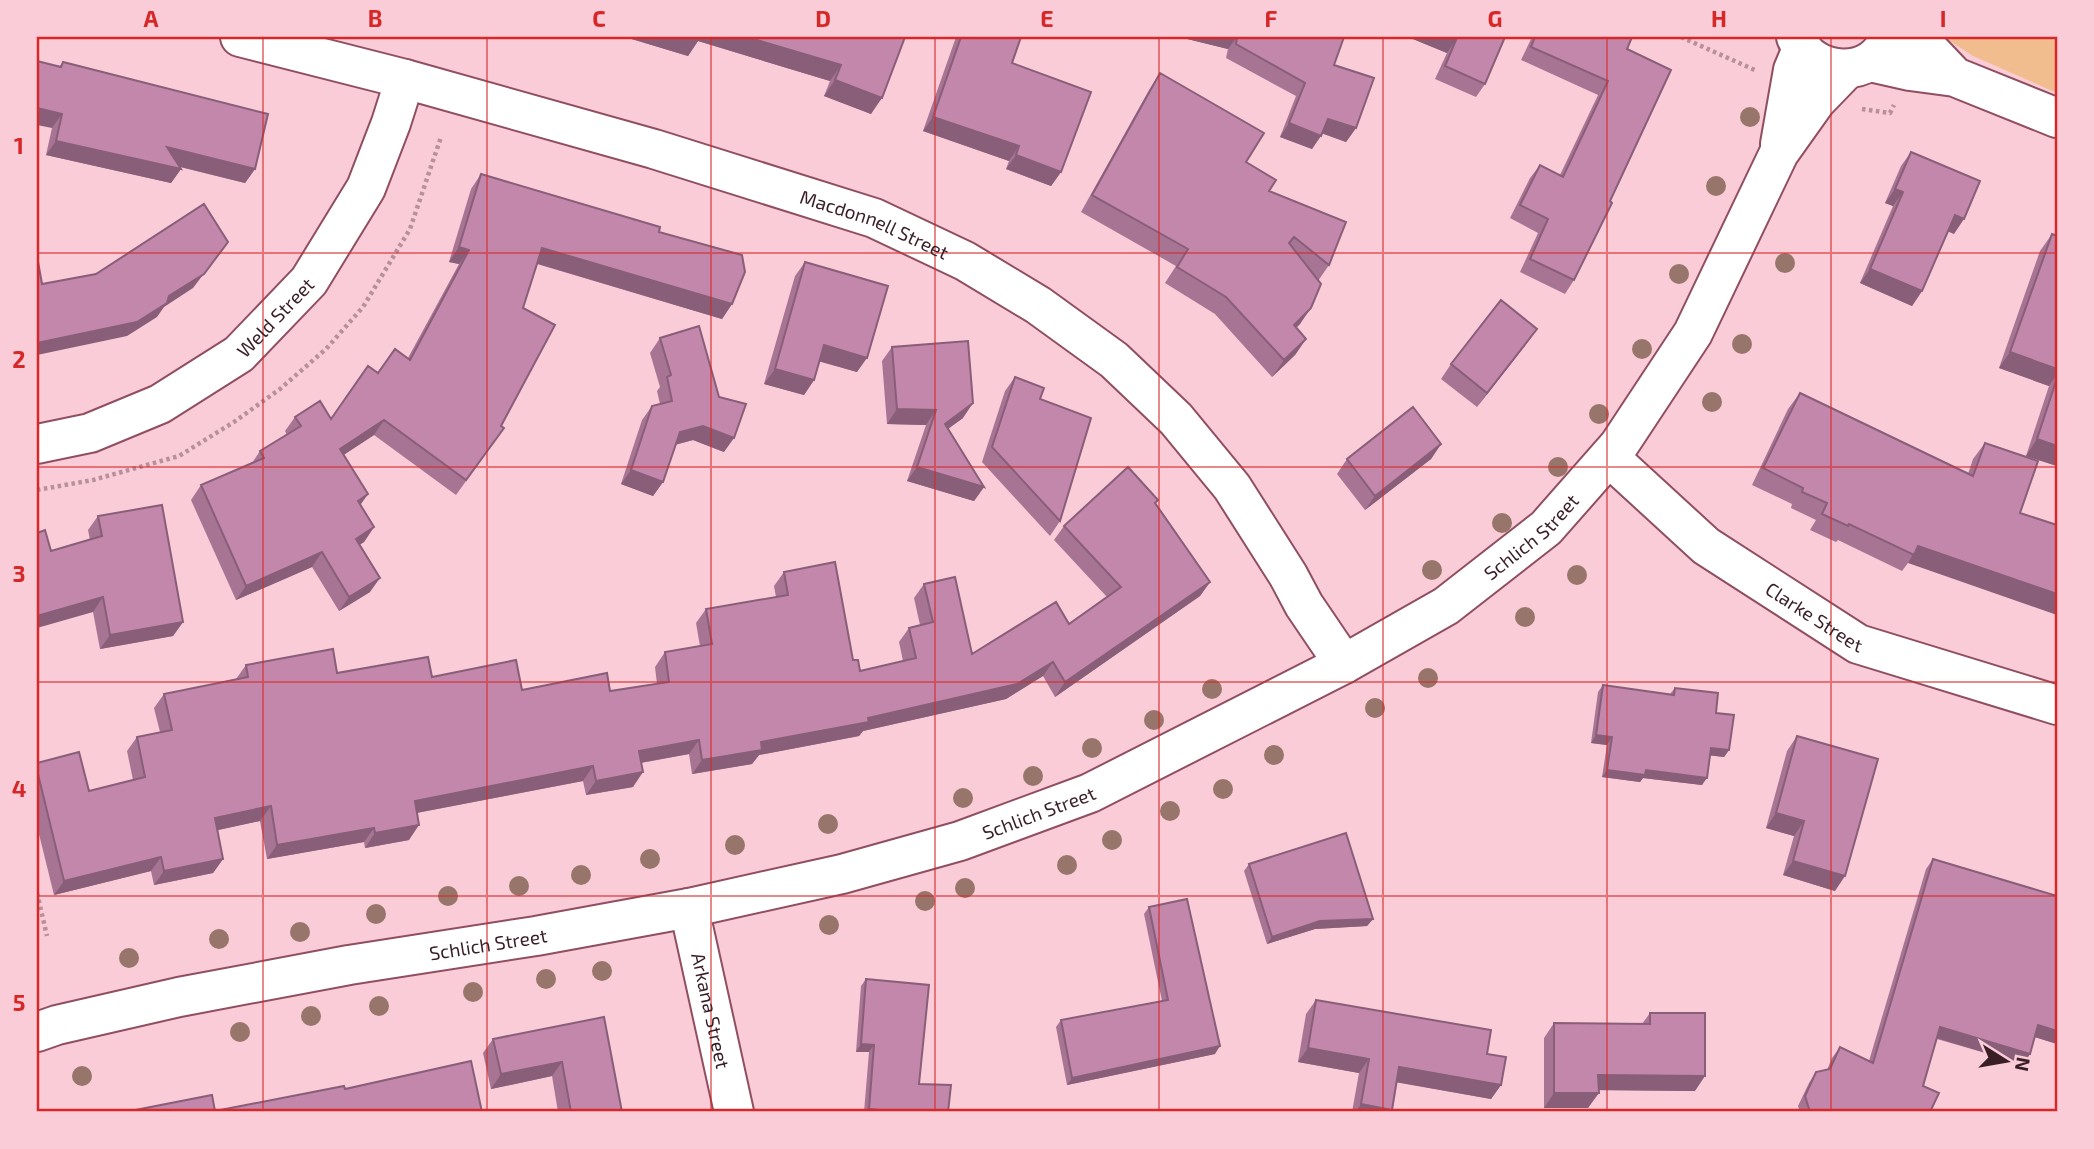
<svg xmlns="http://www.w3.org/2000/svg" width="2094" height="1149" font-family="'Exo 2',sans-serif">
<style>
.green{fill:#f2bd8e}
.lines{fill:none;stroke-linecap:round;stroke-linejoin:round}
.minor-casing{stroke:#8f4f61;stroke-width:42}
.major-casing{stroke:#8f4f61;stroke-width:42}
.path{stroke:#b7909a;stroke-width:4.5;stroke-dasharray:3.5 3.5;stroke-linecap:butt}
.minor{stroke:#fff;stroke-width:38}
.major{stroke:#fff;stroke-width:38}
.tree{fill:#98756a}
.wall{fill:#a87494}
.shaded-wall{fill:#885e78}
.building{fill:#c387ac;stroke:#885e78;stroke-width:2}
.grid{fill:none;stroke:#d62828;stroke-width:2;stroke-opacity:0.55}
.labels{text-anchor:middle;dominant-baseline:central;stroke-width:7;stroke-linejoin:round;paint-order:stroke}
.street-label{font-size:19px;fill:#391e26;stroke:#f9ccd7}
.neatline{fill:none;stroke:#d62828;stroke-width:2.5}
.grid-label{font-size:23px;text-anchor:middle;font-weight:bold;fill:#d62828}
</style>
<rect width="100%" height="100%" fill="#f9ccd7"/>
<path class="green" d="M 1944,37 L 2047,37 L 2057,41 L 2057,93 L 1973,56 Z"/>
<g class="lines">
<g class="minor-casing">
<g id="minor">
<path id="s1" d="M 240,37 L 405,79 L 654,149 L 874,218 L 965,261 L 1038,305 L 1114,360 L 1176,419 L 1232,487 L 1288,575 L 1304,605 L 1344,664"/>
<path d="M 1780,144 L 1793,70 L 1801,51"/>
<path id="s2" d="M 37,444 L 90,433 L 160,404 L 239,354 L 309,281 L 366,188 L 391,123 L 405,79"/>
<path id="s3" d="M 1609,457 L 1706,546 L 1858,644 L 2057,705"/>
<path id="s4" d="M 689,908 L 734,1112"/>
<path id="s5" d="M 37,1032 L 57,1025 L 179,997 L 349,965 L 536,936 L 689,908 L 842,874 L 960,841 L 1090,793 L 1344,664 L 1446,606 L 1546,528 L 1619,445 L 1693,333 L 1779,153 L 1816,101 L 1846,70"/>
</g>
</g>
<g class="major-casing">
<path id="major" d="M 1796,37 C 1811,78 1875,80 1889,37
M 1917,37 L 1955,77
M 1870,62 L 1910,71 L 1955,77 L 2057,118"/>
</g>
<path class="path" d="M 1681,37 L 1757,71
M 2055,37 L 2057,38
M 1862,109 L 1890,113 L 1894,105
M 37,490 L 93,480 L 179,456 L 234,422 L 280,389 L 326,349 L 363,307 L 410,229 L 441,137
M 37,893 L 47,936"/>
<use href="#minor" class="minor"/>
<use href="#major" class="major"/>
</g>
<g class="tree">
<circle cx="1750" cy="117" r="10"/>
<circle cx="1716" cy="186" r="10"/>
<circle cx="1785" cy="263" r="10"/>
<circle cx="1679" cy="274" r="10"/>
<circle cx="1742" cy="344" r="10"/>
<circle cx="1642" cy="349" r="10"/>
<circle cx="1712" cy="402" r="10"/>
<circle cx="1599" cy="414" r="10"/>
<circle cx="1558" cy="467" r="10"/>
<circle cx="1502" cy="523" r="10"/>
<circle cx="1432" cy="570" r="10"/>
<circle cx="1577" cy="575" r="10"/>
<circle cx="1525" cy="617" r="10"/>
<circle cx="1428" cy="678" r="10"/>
<circle cx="1212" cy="689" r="10"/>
<circle cx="1375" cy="708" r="10"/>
<circle cx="1154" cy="720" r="10"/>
<circle cx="1092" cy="748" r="10"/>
<circle cx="1274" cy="755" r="10"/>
<circle cx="1033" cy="776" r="10"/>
<circle cx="1223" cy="789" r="10"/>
<circle cx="963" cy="798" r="10"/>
<circle cx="1170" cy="811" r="10"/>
<circle cx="828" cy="824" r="10"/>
<circle cx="1112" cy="840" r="10"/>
<circle cx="735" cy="845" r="10"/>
<circle cx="650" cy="859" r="10"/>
<circle cx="1067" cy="865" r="10"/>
<circle cx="581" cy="875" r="10"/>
<circle cx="519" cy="886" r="10"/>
<circle cx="965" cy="888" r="10"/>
<circle cx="448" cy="896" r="10"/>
<circle cx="925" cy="901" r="10"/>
<circle cx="376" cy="914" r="10"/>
<circle cx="829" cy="925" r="10"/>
<circle cx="300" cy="932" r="10"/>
<circle cx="219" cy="939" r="10"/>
<circle cx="129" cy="958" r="10"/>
<circle cx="602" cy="971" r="10"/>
<circle cx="546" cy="979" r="10"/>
<circle cx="473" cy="992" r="10"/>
<circle cx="379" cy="1006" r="10"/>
<circle cx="311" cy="1016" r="10"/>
<circle cx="240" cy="1032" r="10"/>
<circle cx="82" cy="1076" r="10"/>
</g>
<path class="wall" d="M 625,37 L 905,37 L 871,114 L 824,96 L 830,81 L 698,41 L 688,56 Z
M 956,37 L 1021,37 L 1012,63 L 1061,172 L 1051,186 L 1006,169 L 1009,161 L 923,131 Z
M 1179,37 L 1344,37 L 1334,65 L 1356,128 L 1346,142 L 1322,133 L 1312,149 L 1280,137 L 1296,96 L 1226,58 L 1228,49 Z
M 1408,37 L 1505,37 L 1485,84 L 1476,97 L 1435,79 L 1447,53 Z
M 1532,37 L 1632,37 L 1627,49 L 1610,201 L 1574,280 L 1565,294 L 1520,272 L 1538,233 L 1510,218 L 1530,178 L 1540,165 L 1560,175 L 1598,95 L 1521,60 Z
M 63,62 L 255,169 L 245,183 L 180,167 L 181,169 L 171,183 L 46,155 L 52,128 L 59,67 Z
M 1160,73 L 1246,162 L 1329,265 L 1318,281 L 1300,324 L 1296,328 L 1306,339 L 1295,355 L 1272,377 L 1215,314 L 1165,283 L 1176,266 L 1081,212 L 1149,90 Z
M 1911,152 L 1954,234 L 1948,231 L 1922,291 L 1912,306 L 1860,283 L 1893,206 L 1885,203 L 1901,166 Z
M 481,174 L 659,232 L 732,304 L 722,319 L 537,264 L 523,308 L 501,426 L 504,428 L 456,495 L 374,435 L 343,455 L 368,494 L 360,505 L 374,527 L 364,542 L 359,545 L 370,592 L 339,611 L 312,567 L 236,600 L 191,500 L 201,485 L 252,463 L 260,451 L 287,435 L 285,431 L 295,417 L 331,419 L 378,373 L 408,358 L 459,264 L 449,262 L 471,189 Z
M 2052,234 L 2057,236 L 2057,466 L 2026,456 L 2049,386 L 1999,368 L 2040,251 Z
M 805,262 L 857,372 L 820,361 L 814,380 L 804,395 L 764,384 L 795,276 Z
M 660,338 L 724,452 L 693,440 L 675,445 L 663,482 L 653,496 L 621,484 L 642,420 L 652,406 L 660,404 L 657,391 L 660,387 L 650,353 Z
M 1527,343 L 1477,407 L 1441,379 L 1451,364 Z
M 892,347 L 963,418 L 948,429 L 984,487 L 974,501 L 907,481 L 926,425 L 887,424 L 882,361 Z
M 1015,377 L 1040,399 L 1060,521 L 1050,536 L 982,462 L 1005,391 Z
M 1800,393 L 1968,474 L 1973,459 L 1985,443 L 2038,461 L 1908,563 L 1902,571 L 1838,540 L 1836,542 L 1810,530 L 1816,520 L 1791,508 L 1792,504 L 1752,485 L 1788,409 Z
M 1441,444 L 1431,459 L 1365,510 L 1337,474 L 1347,459 Z
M 1158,500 L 1155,504 L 1210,582 L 1200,596 L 1055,697 L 1043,676 L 1006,699 L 863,731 L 859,736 L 759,755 L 752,764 L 692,774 L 689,754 L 641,763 L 633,787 L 586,795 L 583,781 L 417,813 L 409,840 L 365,848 L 364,842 L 267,859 L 260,821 L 217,830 L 223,859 L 213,873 L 154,885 L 151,871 L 54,895 L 37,826 L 37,763 L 89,791 L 133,780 L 127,751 L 137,737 L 160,732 L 154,708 L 164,694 L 236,679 L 246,665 L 337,673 L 432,677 L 522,690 L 610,691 L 657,684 L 655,667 L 665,652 L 700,646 L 696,623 L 706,609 L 776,597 L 774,586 L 784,572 L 853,660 L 860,671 L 903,661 L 899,642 L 909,628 L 920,625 L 914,598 L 924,584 L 972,654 L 1069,624 L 1107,597 L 1054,540 L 1064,526 Z
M 98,516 L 183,622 L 173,636 L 100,649 L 93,612 L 51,551 L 90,540 L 88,530 Z
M 1603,685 L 1670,694 L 1675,688 L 1716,713 L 1729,750 L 1724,757 L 1710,755 L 1702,785 L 1643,778 L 1640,782 L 1602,777 L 1607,745 L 1591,743 L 1598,692 Z
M 1797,736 L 1835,891 L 1783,875 L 1794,836 L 1766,828 L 1787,751 Z
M 1933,859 L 2057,896 L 2057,1044 L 2035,1037 L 2030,1054 L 2023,1064 L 1937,1039 L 1923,1086 L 1930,1112 L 1800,1112 L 1798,1106 L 1809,1083 L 1816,1072 L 1827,1070 L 1832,1058 L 1840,1047 L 1869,1061 L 1926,869 Z
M 1249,864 L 1373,919 L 1367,926 L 1315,929 L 1267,944 L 1244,871 Z
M 1149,907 L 1215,1054 L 1067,1085 L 1056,1027 L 1061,1020 L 1162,1001 L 1144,914 Z
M 866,979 L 919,1084 L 948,1112 L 864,1112 L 869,1052 L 856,1052 L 861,986 Z
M 1316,1000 L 1487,1054 L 1501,1085 L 1491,1099 L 1397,1082 L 1390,1112 L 1352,1112 L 1359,1073 L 1298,1062 L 1306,1014 Z
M 1650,1013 L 1695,1091 L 1598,1090 L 1588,1108 L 1544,1108 L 1544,1038 L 1554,1023 L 1642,1024 Z
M 604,1017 L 622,1112 L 558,1112 L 552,1076 L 491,1089 L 483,1053 L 493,1039 Z"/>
<path class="shaded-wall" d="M 625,37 L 747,37 L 841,65 L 830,81 L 698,41 L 688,56 Z
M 1179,37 L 1237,37 L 1228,49 Z
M 1408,37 L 1449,37 L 1456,40 L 1447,53 Z
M 835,80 L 882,98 L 871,114 L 824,96 Z
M 37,108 L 62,114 L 52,128 L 37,125 Z
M 933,117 L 1019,146 L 1009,161 L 923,131 Z
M 1328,119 L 1356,128 L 1346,142 L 1318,132 Z
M 1289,123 L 1321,136 L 1312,149 L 1280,137 Z
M 56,141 L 181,169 L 171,183 L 46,155 Z
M 167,147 L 255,169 L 245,183 L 157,161 Z
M 1016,155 L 1061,172 L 1051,186 L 1006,169 Z
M 1895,189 L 1903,192 L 1893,206 L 1885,203 Z
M 1955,215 L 1964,219 L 1954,234 L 1945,230 Z
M 228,242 L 193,288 L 164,307 L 157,317 L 127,336 L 37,355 L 37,343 L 169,296 Z
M 459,247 L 469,250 L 459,264 L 449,262 Z
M 542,248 L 732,304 L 722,319 L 532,262 Z
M 1870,269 L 1922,291 L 1912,306 L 1860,283 Z
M 1311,308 L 1300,324 L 1282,341 L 1294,325 Z
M 1537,329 L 1527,343 L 1477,407 L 1487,393 Z
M 1306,339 L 1295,355 L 1272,377 L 1284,360 Z
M 824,345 L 867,358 L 857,372 L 814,360 Z
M 2010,352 L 2057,369 L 2057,374 L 2049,386 L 1999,368 Z
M 775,369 L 814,380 L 804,395 L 764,384 Z
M 973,403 L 963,418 L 935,438 L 945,424 Z
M 897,409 L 936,410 L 926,425 L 887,424 Z
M 384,420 L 374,435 L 330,464 L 340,449 Z
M 703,426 L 734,438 L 724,452 L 693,440 L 670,446 L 680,432 Z
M 2037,439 L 2057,446 L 2057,466 L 2026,456 Z
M 1441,444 L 1431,459 L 1365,510 L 1375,496 Z
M 917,467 L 984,487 L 974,501 L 907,481 Z
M 631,470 L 663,482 L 653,496 L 621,484 Z
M 368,494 L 358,508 L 358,501 Z
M 374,527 L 364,542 L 346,553 L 356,539 Z
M 1918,546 L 2057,594 L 2057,615 L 1908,563 Z
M 322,552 L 312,567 L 236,600 L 246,586 Z
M 380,578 L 370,592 L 339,611 L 349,597 Z
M 1210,582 L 1200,596 L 1055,697 L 1065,682 Z
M 103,597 L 93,612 L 37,628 L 37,616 Z
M 183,622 L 173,636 L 100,649 L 110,635 Z
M 1053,662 L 1043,676 L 1006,699 L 863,731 L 859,736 L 759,755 L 752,764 L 692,774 L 702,760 L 761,742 L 868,718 Z
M 1596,735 L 1612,737 L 1607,745 L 1591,743 Z
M 699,740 L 689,754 L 628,765 L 639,751 Z
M 1711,748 L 1729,750 L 1724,757 L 1706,755 Z
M 593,766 L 583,781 L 405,815 L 415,801 Z
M 1607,770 L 1646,770 L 1707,778 L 1702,785 L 1643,778 L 1640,782 L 1602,777 Z
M 643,772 L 633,787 L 586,795 L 596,781 Z
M 271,806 L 260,821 L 205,833 L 215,818 Z
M 1776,813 L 1804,821 L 1794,836 L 1766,828 Z
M 419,825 L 409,840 L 365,848 L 375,833 Z
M 374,828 L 364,842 L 267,859 L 277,845 Z
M 161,857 L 151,871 L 54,895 L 64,881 Z
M 223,859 L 213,873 L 154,885 L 164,871 Z
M 1793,861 L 1845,876 L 1835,891 L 1783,875 Z
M 1373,919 L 1367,926 L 1315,929 L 1267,944 L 1272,937 L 1320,921 Z
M 2038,1025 L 2057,1031 L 2057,1044 L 2031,1036 Z
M 1940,1027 L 2030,1054 L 2023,1064 L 1933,1037 Z
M 861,1044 L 874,1045 L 869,1052 L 856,1052 Z
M 1220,1046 L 1215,1054 L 1067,1085 L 1072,1078 Z
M 1308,1048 L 1369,1059 L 1359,1073 L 1298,1062 Z
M 562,1062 L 552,1076 L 491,1089 L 501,1074 Z
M 1399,1067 L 1501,1085 L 1491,1099 L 1389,1081 Z
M 1598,1075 L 1705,1076 L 1695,1091 L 1588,1090 Z
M 1554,1093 L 1599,1093 L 1588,1108 L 1544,1108 Z
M 1361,1104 L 1392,1110 L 1390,1112 L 1356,1112 Z
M 869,1109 L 904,1112 L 866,1112 Z"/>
<path class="building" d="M 687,37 L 700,37 L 699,40 Z
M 747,37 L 905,37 L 882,98 L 835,80 L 841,65 Z
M 961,37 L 1021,37 L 1012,63 L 1091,92 L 1061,172 L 1016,155 L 1019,146 L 933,117 Z
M 1237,37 L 1344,37 L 1334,65 L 1374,78 L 1356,128 L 1328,119 L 1321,136 L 1289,123 L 1305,83 L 1236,44 Z
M 1449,37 L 1505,37 L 1485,84 L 1445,66 L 1456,40 Z
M 1535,37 L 1632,37 L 1627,49 L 1671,70 L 1610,201 L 1612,203 L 1574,280 L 1530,259 L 1548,219 L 1520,205 L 1540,165 L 1563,177 L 1608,81 L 1531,47 Z
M 37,61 L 61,67 L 63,62 L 268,114 L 255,169 L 167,147 L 181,169 L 56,141 L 62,114 L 37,108 Z
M 1160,73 L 1264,133 L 1246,162 L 1276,180 L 1269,191 L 1346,222 L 1329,265 L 1294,237 L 1289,243 L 1321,284 L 1311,308 L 1294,325 L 1306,339 L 1284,360 L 1226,297 L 1177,267 L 1188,249 L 1092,195 Z
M 1911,152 L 1980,181 L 1964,219 L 1955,215 L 1922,291 L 1870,269 L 1903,192 L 1895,189 Z
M 481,174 L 660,227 L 659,232 L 742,255 L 745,272 L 732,304 L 542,248 L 523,308 L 555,325 L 501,426 L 504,428 L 466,480 L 384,420 L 340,449 L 368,494 L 358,501 L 374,527 L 356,539 L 380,578 L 349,597 L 322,552 L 246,586 L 201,485 L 264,458 L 260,451 L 301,426 L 295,417 L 320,401 L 331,419 L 368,366 L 378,373 L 395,349 L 410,360 L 469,250 L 459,247 Z
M 204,204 L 228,242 L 204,274 L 169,296 L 167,303 L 137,322 L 37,343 L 37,256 L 42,284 L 96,274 Z
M 2052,234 L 2057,236 L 2057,369 L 2010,352 Z
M 805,262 L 888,286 L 867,358 L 824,345 L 814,380 L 775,369 Z
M 1501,300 L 1537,329 L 1487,393 L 1451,364 Z
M 699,326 L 719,397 L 746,404 L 734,438 L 703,426 L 680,432 L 663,482 L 631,470 L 652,406 L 672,401 L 667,377 L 671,375 L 660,338 Z
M 968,341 L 973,403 L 945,424 L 984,487 L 917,467 L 936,410 L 897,409 L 892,347 Z
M 1015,377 L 1044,388 L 1040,399 L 1091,418 L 1060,521 L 992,447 Z
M 2057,378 L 2057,446 L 2037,439 Z
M 1800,393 L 1973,476 L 1985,443 L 2038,461 L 2020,513 L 2057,525 L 2057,594 L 1918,546 L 1914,555 L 1849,524 L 1848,526 L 1822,514 L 1827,503 L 1802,492 L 1803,488 L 1763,468 Z
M 1413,407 L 1441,444 L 1375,496 L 1347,459 Z
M 1128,467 L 1158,500 L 1155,503 L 1210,582 L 1065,682 L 1053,662 L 1017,684 L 868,718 L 869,722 L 761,742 L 762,750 L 702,760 L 699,740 L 639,751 L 643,772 L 596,781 L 593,766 L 415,801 L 419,825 L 375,833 L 374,828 L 277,845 L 271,806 L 215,818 L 223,859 L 164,871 L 161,857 L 64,881 L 37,770 L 37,763 L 79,752 L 89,791 L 145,777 L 137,737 L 172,730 L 164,694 L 248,677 L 246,665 L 333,649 L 337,673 L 428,657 L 432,677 L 516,660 L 522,690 L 607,673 L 610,691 L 669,682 L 665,652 L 712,644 L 706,609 L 788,595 L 784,572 L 835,562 L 853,660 L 858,660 L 860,671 L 916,658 L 909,628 L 933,622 L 924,584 L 955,577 L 972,654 L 1056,602 L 1069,624 L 1121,587 L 1064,526 Z
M 162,505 L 183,622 L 110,635 L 103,597 L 37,616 L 37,533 L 45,530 L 51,551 L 102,536 L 98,516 Z
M 1603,685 L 1674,695 L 1675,688 L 1718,693 L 1716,713 L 1734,715 L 1729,750 L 1711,748 L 1707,778 L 1646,770 L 1645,775 L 1607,770 L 1612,737 L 1596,735 Z
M 1797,736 L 1878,759 L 1845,876 L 1793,861 L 1804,821 L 1776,813 Z
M 1346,833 L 1373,919 L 1320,921 L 1272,937 L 1249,864 Z
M 1933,859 L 2057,896 L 2057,1031 L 2038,1025 L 2030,1054 L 1940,1027 L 1923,1086 L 1939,1093 L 1930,1112 L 1810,1112 L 1805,1096 L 1816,1072 L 1830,1069 L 1840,1047 L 1873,1063 Z
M 1187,899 L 1220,1046 L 1072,1078 L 1061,1020 L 1168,1000 L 1149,907 Z
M 866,979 L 929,985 L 919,1084 L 951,1085 L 948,1112 L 904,1112 L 869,1109 L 874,1045 L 861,1044 Z
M 1316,1000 L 1491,1030 L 1487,1054 L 1506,1057 L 1501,1085 L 1399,1067 L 1392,1110 L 1361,1104 L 1369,1059 L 1308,1048 Z
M 1650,1013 L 1705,1013 L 1705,1076 L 1598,1075 L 1599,1093 L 1554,1093 L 1554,1023 L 1650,1024 Z
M 604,1017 L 622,1112 L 571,1112 L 562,1062 L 501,1074 L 493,1039 Z
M 471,1061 L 482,1112 L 125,1112 L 212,1095 L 215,1111 L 344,1086 L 345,1089 Z"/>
<path class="grid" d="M 263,37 L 263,1112M 487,37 L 487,1112M 711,37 L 711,1112M 935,37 L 935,1112M 1159,37 L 1159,1112M 1383,37 L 1383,1112M 1607,37 L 1607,1112M 1831,37 L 1831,1112M 37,253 L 2057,253M 37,467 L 2057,467M 37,682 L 2057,682M 37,896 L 2057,896"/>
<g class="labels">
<g class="street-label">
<text stroke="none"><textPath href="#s1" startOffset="662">Macdonnell Street</textPath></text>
<text stroke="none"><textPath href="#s2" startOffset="275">Weld Street</textPath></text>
<text stroke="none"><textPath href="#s5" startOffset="1594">Schlich Street</textPath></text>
<text stroke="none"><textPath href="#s3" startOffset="261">Clarke Street</textPath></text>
<text stroke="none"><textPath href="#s5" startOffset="1027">Schlich Street</textPath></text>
<text stroke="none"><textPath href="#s5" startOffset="460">Schlich Street</textPath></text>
<text stroke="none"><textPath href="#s4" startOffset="105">Arkana Street</textPath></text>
</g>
</g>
<rect width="2094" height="1149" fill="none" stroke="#f9ccd7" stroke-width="77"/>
<g transform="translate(2006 1061) rotate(101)" stroke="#f9ccd7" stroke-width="5" paint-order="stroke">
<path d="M0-5L12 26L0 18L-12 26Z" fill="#391e26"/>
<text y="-10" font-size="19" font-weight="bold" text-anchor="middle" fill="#391e26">N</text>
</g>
<rect x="38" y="38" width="2018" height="1072" class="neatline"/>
<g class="grid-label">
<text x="151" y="27">A</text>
<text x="375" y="27">B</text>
<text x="599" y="27">C</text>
<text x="823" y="27">D</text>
<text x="1047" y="27">E</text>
<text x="1271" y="27">F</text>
<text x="1495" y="27">G</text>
<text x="1719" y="27">H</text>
<text x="1943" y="27">I</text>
<text x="19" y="154">1</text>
<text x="19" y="368">2</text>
<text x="19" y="582">3</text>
<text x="19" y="797">4</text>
<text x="19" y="1011">5</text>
</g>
</svg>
